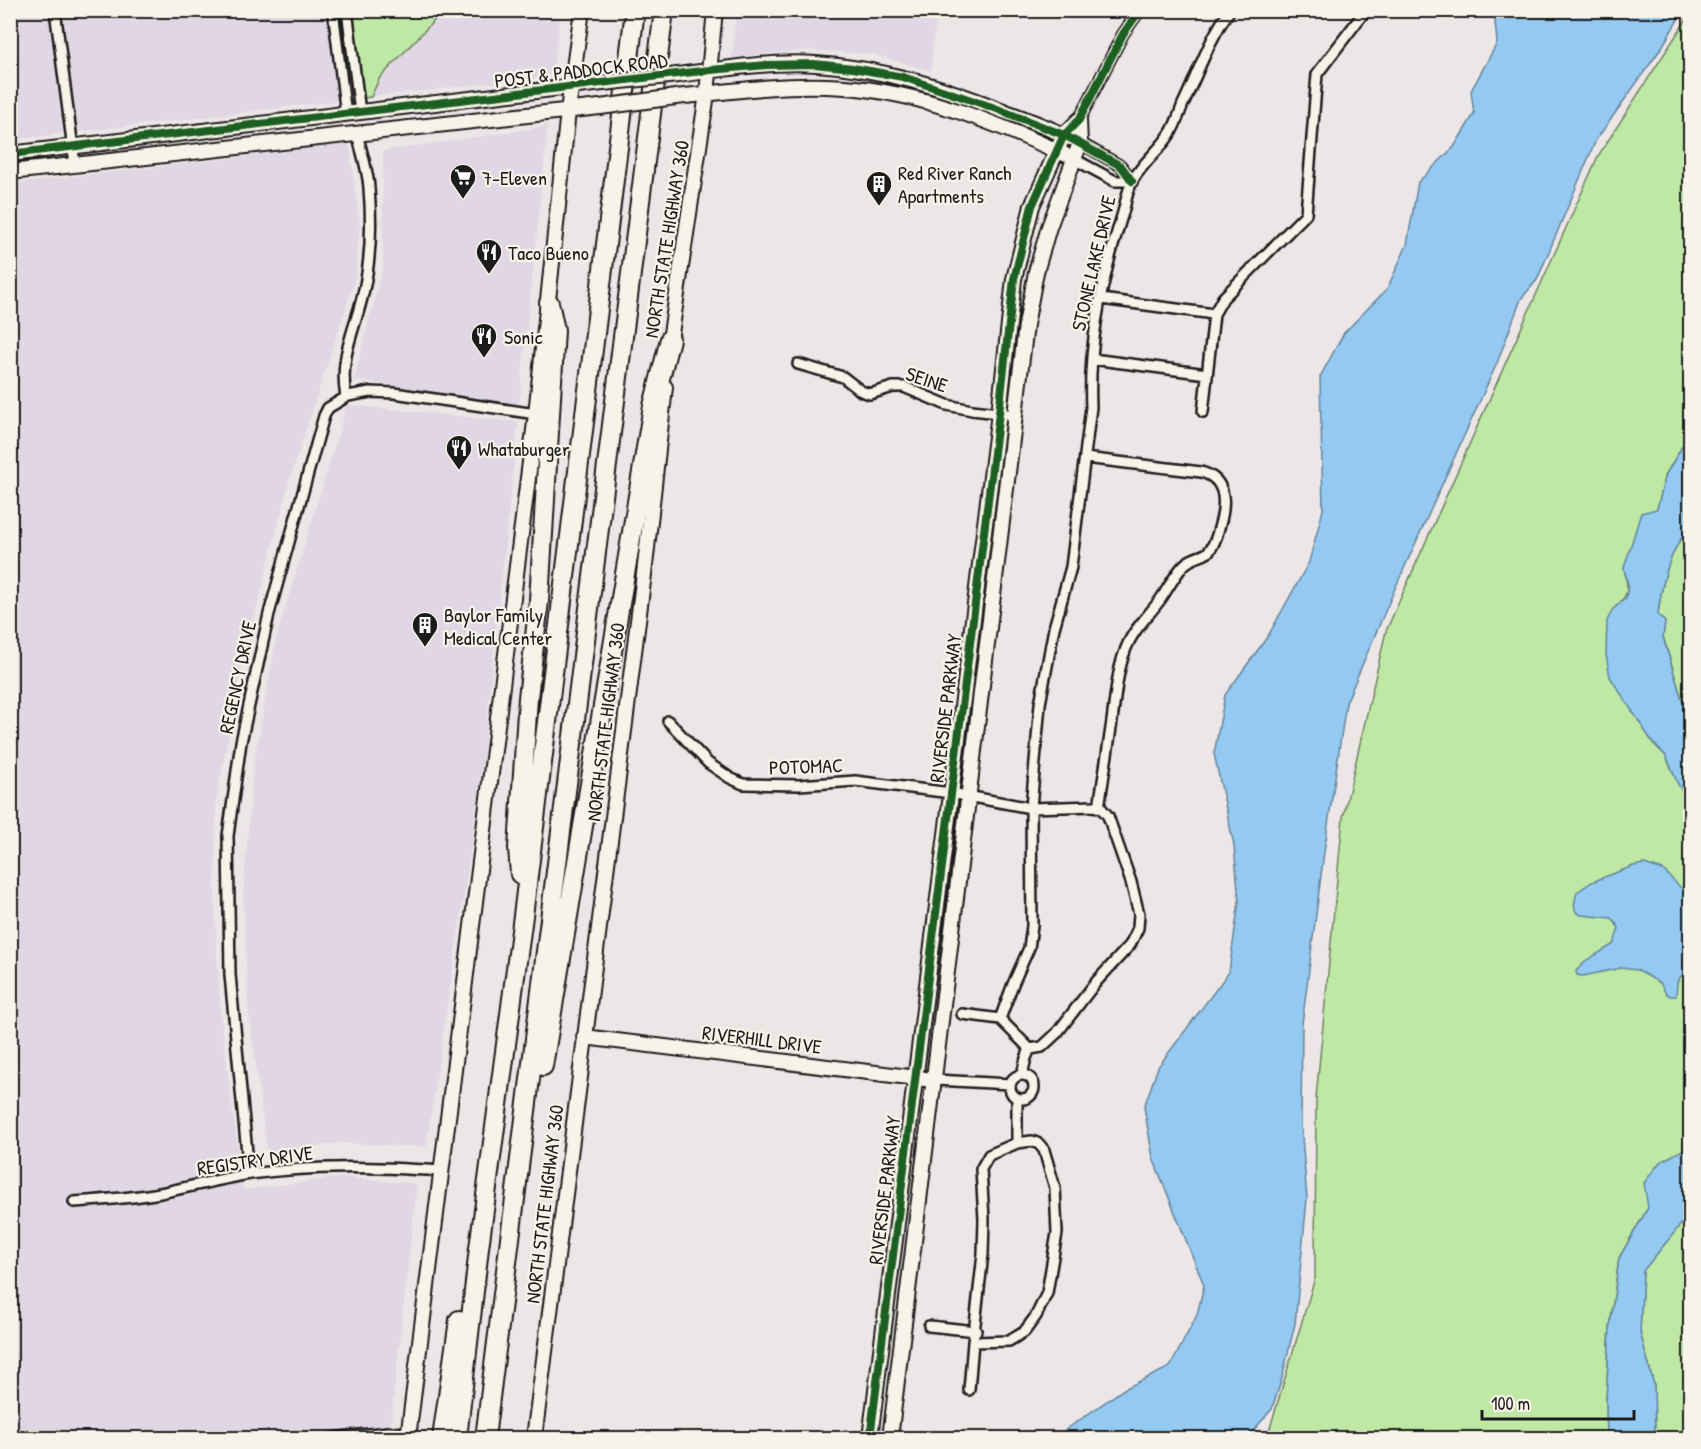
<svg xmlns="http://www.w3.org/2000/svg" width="1701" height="1449" font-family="'Patrick Hand',sans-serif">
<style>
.built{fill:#e1d6e4}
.green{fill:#bee8a4;stroke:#6d8260;stroke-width:1.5}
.water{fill:#94caf2;stroke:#64849c;stroke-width:1.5}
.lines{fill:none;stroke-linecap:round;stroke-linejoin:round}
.street-casing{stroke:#1c1c1c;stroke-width:14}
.secondary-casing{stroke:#1c1c1c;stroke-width:18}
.highway-casing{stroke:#1c1c1c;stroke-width:22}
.street{stroke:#f7f3e8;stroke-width:9}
.secondary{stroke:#f7f3e8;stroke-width:14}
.highway{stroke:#f7f3e8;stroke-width:18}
.secondary-bridge-casing{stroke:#1c1c1c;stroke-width:18;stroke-linecap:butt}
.secondary-bridge{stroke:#f7f3e8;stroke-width:14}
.cycleway-casing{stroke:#f7f3e8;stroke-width:11}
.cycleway{stroke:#1b5e20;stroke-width:8}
.labels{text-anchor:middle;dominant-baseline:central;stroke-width:4.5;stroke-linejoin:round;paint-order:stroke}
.street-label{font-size:20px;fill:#1c1c1c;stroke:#f7f3e8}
.poi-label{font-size:20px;fill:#1c1c1c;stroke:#f7f3e8;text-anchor:start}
</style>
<rect width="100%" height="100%" fill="#ede6e6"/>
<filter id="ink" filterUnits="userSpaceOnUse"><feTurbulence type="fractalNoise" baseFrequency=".0167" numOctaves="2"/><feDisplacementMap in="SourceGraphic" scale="12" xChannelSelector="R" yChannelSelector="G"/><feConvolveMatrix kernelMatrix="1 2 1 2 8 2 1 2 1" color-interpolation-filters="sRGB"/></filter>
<g filter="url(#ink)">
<path class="built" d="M 10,11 L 352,11 L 363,98 L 11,140 Z
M 443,11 L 561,11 L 552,76 L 371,97 L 379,79 Z
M 736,11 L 936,11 L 931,71 L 872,54 L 807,50 L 732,57 Z
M 548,126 L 519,404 L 354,380 L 383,266 L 383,151 Z
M 349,144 L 360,225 L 355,280 L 290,478 L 240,673 L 216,801 L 215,911 L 220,1011 L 243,1190 L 341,1177 L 417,1184 L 389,1438 L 11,1438 L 10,184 Z
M 347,405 L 518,422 L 479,794 L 426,1147 L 341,1143 L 267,1152 L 248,1005 L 243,895 L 253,768 L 277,635 Z"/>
<path class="green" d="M 352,11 L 352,10 L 443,11 L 379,79 L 371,97 L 363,98 Z
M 1690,14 L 1690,433 L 1666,474 L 1657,509 L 1624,568 C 1629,590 1630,594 1613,610 L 1632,710 L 1653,743 L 1666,756 L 1678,784 L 1690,804 L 1690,1147 L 1660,1162 L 1648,1208 L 1619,1258 L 1610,1327 L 1606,1400 L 1607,1438 L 1267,1438 L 1315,1278 L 1316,1098 L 1343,817 L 1386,631 L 1598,156 Z
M 1690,527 L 1690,712 L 1682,700 L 1663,636 L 1665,622 L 1658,615 C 1661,585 1669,550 1690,527 Z
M 1690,1213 L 1690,1438 L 1655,1438 L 1654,1385 L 1640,1332 L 1643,1270 Z"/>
<path class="water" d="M 1494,11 L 1683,11 L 1662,47 L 1596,140 L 1537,280 L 1521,299 L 1497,363 L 1393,593 L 1346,703 L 1324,852 L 1302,1024 L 1301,1123 L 1307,1199 L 1295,1324 L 1282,1378 L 1272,1409 L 1253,1431 L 1242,1438 L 1054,1438 L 1124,1389 L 1170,1367 L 1197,1315 L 1204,1285 L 1153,1158 L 1144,1107 L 1158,1067 L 1229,972 L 1239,901 L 1234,845 L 1214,754 L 1225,695 L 1268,636 L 1309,562 L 1323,510 L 1320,377 L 1344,333 L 1387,289 L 1407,245 L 1418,182 L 1454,147 L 1474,114 L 1471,91 L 1497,43 Z
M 1690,433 L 1690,527 C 1669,550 1661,585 1658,615 L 1665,622 L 1663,637 L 1682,700 L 1690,712 L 1690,804 L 1678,784 L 1666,756 L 1653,743 L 1610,677 L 1606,655 L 1607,621 L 1613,609 L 1626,598 L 1628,584 L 1624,568 L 1641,513 L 1657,509 L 1666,474 Z
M 1644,864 L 1663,870 L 1680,887 L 1690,893 L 1690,974 L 1681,976 L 1677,982 L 1676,996 L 1670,996 L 1665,992 L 1660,983 L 1637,970 L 1621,968 L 1583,976 L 1577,975 L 1576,971 L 1587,960 L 1614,944 L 1619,928 L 1612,918 L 1581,915 L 1576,912 L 1574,905 L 1577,892 L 1592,882 L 1633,866 Z
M 1688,1147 L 1690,1147 L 1690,1213 L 1643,1271 L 1640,1332 L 1654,1385 L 1655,1438 L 1607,1438 L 1606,1400 L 1610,1327 L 1619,1258 L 1648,1208 L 1644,1183 L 1660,1162 Z"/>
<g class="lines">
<g class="street-casing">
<path id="street" d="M 55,10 L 75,164
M 333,10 L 346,115
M 347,10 L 360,112
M 1079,120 L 1123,34 L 1140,10
M 1080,143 L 1121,166 L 1132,181
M 1074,159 L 1115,181 L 1132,181
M 1101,299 L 1214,314
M 1092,359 L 1207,374
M 798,364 L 843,377 L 861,391 L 870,394 L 893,387 L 904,387 L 947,405 L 972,410 L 1016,415
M 346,397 C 339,358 353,335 362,298 C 371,263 372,224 369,188 C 368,170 361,151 357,133
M 1203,412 L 1214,314 L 1223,298 L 1306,214 L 1317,74 L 1366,10
M 1085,458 L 1201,472 C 1228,479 1226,505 1219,528 C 1217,536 1213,548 1207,553 C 1199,558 1191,557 1183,566 C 1174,576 1168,589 1160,600 C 1152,611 1142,621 1134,633 C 1118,656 1116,693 1112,721 C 1108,750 1103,779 1099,808
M 668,721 L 708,763 L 730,778 L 743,784 L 799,785 L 855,781 L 951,793 L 1031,808 L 1095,806 L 1102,809 L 1108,816 L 1131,882 L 1139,914 L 1138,928 L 1130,945 L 1096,982 L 1057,1033 L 1042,1047 L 1030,1049
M 962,1014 L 1000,1019 L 1030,1049 L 1026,1058 L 1022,1075
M 1000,1019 L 1013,984 L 1029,948 L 1032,926 L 1031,808 L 1040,704 L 1054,628 L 1071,567 L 1091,407 C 1088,343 1102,279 1121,219 C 1126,205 1126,192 1133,180 C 1143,162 1160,150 1170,134 C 1176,125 1179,114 1183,104 C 1198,73 1209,39 1230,10
M1010 1087a12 12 0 1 1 24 0a12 12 0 1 1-24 0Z
M 935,1080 L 1010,1084
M 1017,1143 L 1017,1099
M 249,1174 L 230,975 L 228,836 L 241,742 L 269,614 L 324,416 L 328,408 L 348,396 L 370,392 L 394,393 L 536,414
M 74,1202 C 103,1200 132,1198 160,1193 C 190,1187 220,1179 250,1174 C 313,1165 377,1167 441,1171
M 929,1326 L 976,1331
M 969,1390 L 973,1342 L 983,1254 L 984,1219 L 981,1169 L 989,1155 L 1017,1143 L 1032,1141 L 1039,1144 L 1044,1150 L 1055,1188 L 1057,1233 L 1047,1293 L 1036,1316 L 1024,1332 L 1009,1341 L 973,1342
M 331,1438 L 388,1432 L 409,1433"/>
</g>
<g class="secondary-casing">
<path id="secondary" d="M 678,75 C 723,69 770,61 816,64 C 882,68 945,88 1006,112 C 1028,120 1050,128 1070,138
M 676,97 C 726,92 776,84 827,86 C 909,88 990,120 1064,154
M 10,154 L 603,83
M 10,172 L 600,107
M 669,347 L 707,94 L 715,10
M 584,1037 L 925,1079
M 408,1438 L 536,414 L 568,111 L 582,10
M 534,1438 L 645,566 L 665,387
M 870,1438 L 999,413 L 1014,279 L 1032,206 L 1064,135 L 1079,120
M 890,1438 L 1026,325 L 1036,272 L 1049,227 L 1080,143 L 1079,120"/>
</g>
<g class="highway-casing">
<path id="highway" d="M 520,874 L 518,848 L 528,698 L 539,601 L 555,330 L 549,303
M 543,1066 L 653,406 L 670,339
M 442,1438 L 459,1320
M 457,1438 L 479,1248 L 523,916 L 635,10
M 485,1438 L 664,10"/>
</g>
<use href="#street" class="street"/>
<use href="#secondary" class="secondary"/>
<use href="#highway" class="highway"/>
<g class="secondary-bridge-casing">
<path id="secondary-bridge" d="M 603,83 L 678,75
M 600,107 L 676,97"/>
</g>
<use href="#secondary-bridge" class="secondary-bridge"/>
<g class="cycleway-casing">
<path id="cycleway" d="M 10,154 L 710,70 L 767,65 L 814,64 L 853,68 L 903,77 L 992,107 L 1064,135 L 1121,166 L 1132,181
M 870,1438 L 999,413 L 1014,279 L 1032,206 L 1064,135 L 1079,120 L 1123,34 L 1140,10"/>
</g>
<use href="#cycleway" class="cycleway"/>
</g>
</g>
<defs>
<g id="supermarket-pin" transform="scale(1.35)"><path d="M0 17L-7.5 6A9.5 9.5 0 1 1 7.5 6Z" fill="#1c1c1c" stroke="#f7f3e8"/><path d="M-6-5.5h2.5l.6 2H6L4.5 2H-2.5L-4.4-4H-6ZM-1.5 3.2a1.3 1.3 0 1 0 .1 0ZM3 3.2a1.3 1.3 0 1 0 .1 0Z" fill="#fff"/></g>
<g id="building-pin" transform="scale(1.35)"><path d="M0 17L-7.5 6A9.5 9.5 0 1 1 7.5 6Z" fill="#1c1c1c" stroke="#f7f3e8"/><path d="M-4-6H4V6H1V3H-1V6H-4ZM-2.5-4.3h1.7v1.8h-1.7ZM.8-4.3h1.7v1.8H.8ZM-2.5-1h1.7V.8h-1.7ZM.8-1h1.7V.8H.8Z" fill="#fff"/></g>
<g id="restaurant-pin" transform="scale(1.35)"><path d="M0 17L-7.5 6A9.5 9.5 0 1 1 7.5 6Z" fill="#1c1c1c" stroke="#f7f3e8"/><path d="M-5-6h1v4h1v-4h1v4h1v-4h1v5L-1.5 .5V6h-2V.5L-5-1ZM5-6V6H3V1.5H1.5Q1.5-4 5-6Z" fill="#fff"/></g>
</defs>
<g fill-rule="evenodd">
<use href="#supermarket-pin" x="463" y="177"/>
<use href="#building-pin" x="879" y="184"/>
<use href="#restaurant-pin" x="489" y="252"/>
<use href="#restaurant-pin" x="484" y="336"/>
<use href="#restaurant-pin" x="459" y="448"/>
<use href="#building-pin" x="425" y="625"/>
</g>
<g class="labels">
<g class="street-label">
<text transform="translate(581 70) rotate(-7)">POST &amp; PADDOCK ROAD</text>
<text transform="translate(666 239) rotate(-81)">NORTH STATE HIGHWAY 360</text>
<text transform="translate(1093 263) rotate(-77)">STONE LAKE DRIVE</text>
<text transform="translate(927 379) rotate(18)">SEINE</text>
<text transform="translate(237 677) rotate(-78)">REGENCY DRIVE</text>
<text transform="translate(945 708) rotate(-83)">RIVERSIDE PARKWAY</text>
<text transform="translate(605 722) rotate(-83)">NORTH STATE HIGHWAY 360</text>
<text transform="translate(806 766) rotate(-2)">POTOMAC</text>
<text transform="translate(762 1039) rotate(7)">RIVERHILL DRIVE</text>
<text transform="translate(255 1160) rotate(-8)">REGISTRY DRIVE</text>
<text transform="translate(884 1190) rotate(-83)">RIVERSIDE PARKWAY</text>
<text transform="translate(544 1204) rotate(-83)">NORTH STATE HIGHWAY 360</text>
</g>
<g class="poi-label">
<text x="898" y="172">Red River Ranch<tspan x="898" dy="23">Apartments</tspan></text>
<text x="482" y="177">7-Eleven</text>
<text x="508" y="252">Taco Bueno</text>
<text x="504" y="336">Sonic</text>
<text x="478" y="448">Whataburger</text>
<text x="444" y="614">Baylor Family<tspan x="444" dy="23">Medical Center</tspan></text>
</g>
</g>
<rect width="1701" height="1449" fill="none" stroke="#f7f3e8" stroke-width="36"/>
<rect x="18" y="18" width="1665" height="1413" fill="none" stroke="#1c1c1c" stroke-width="2" filter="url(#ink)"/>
<path d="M1482 1410v9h152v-9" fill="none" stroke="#1c1c1c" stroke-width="3"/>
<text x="1491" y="1410" font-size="18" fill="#1c1c1c" stroke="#f7f3e8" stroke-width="4.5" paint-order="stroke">100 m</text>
</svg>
